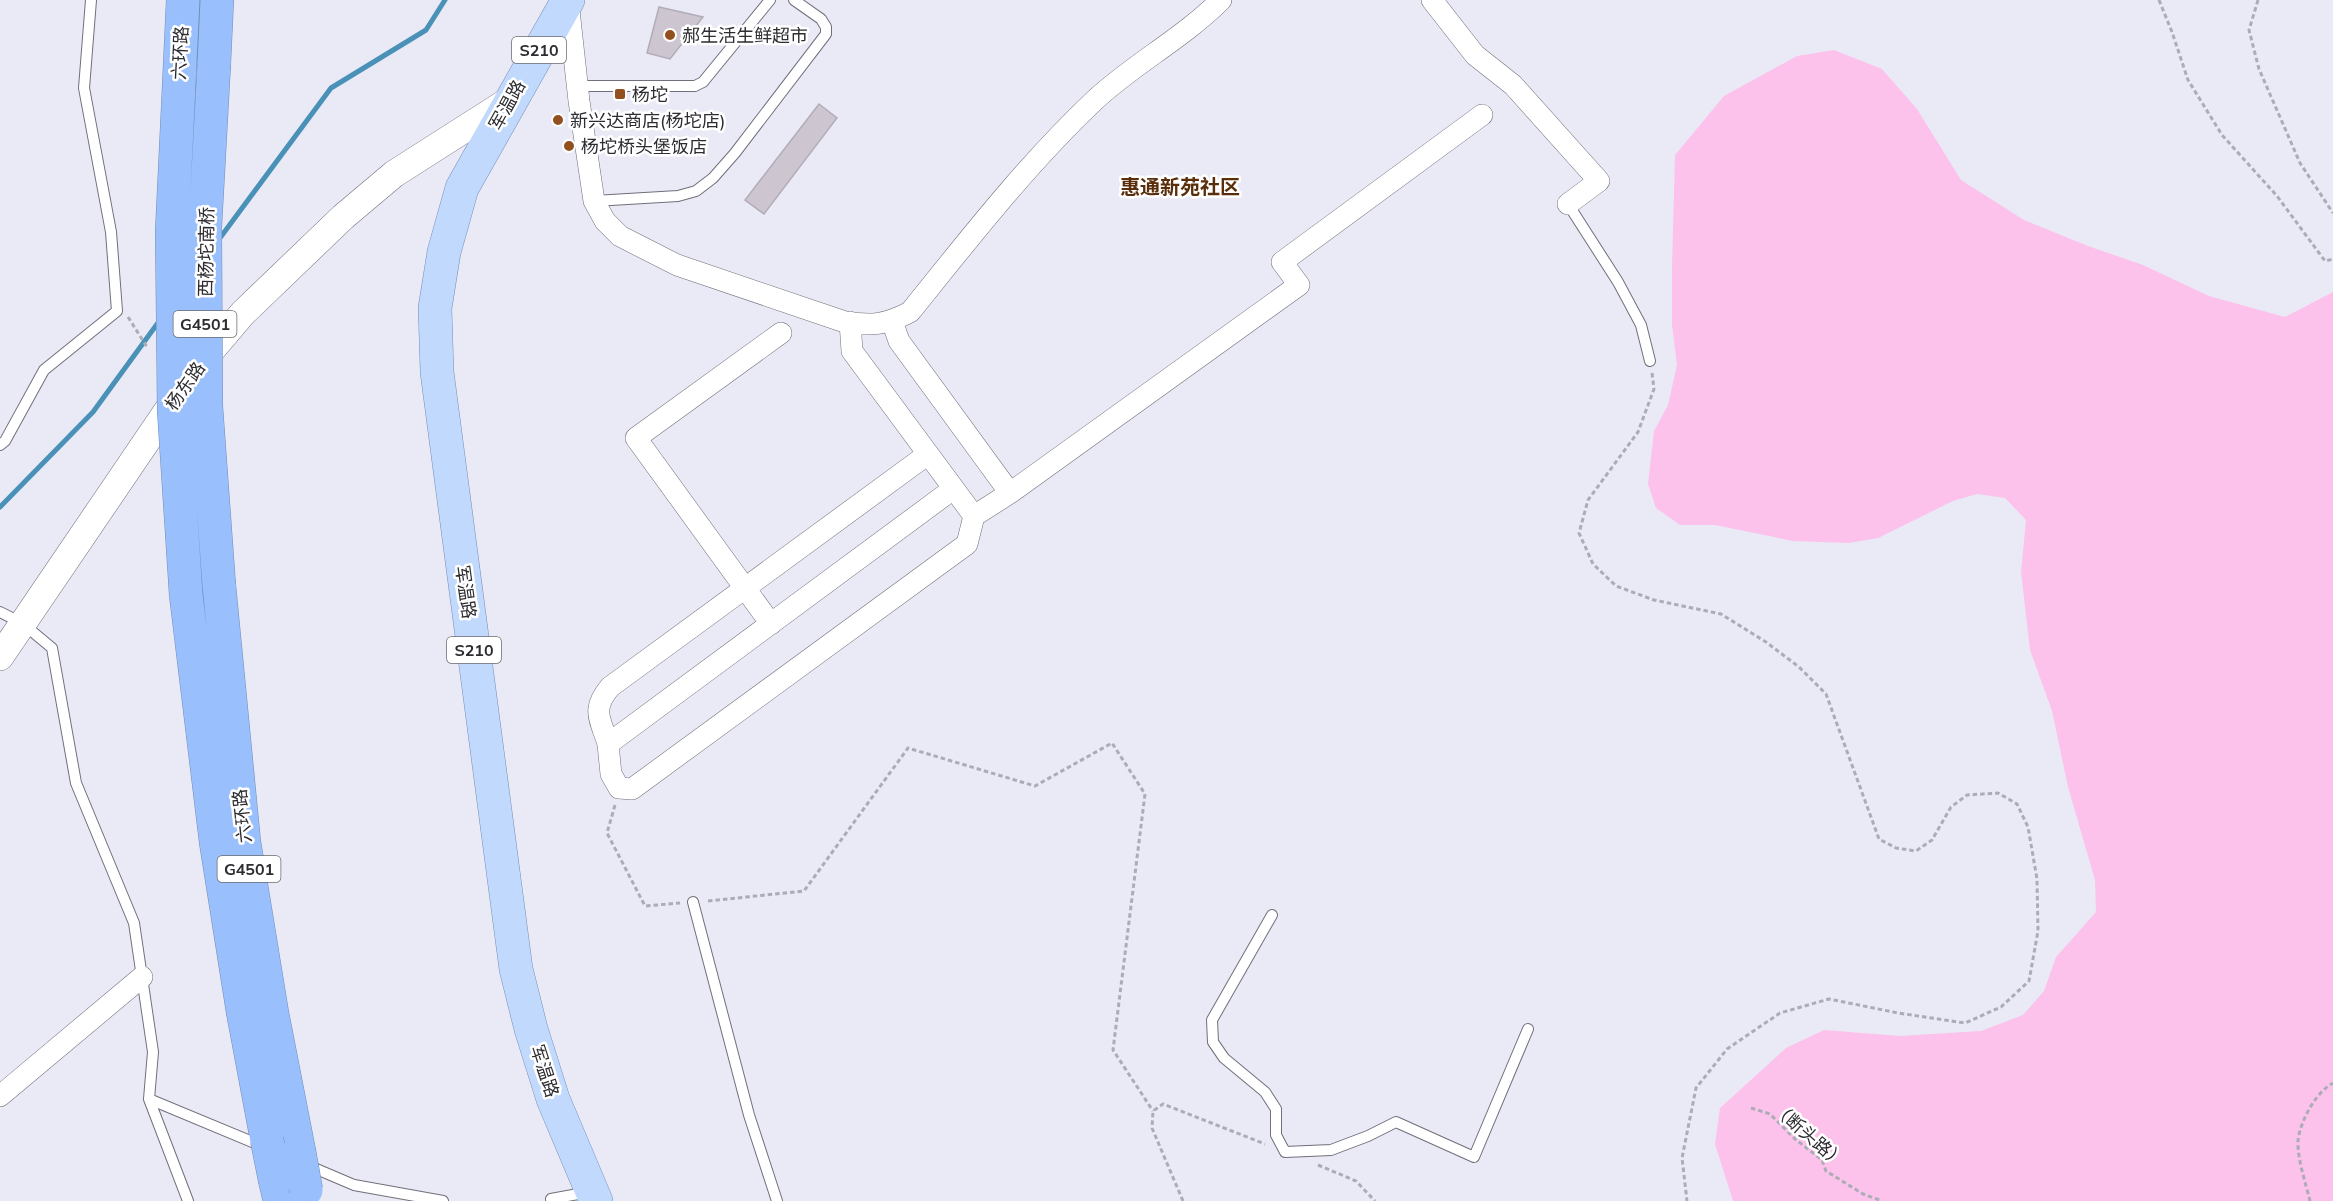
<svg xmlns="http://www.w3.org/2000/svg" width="2333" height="1201" font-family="Mulish,'Noto Sans SC',sans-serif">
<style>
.green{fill:#fcc2eb}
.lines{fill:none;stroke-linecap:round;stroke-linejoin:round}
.stream{stroke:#4a91b8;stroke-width:5}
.building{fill:#cdc6d1;stroke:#b2acb7;stroke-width:1.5}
.service-casing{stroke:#706f7a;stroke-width:12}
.minor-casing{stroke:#706f7a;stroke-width:22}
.tertiary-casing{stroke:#706f7a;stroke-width:28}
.primary-casing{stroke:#738cb6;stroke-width:34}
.motorway-casing{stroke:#738cb6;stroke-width:34}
.path{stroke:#acacb6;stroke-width:3;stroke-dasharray:4.5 3;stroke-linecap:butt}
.service{stroke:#fff;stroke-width:10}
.minor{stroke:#fff;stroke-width:21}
.tertiary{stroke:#fff;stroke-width:27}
.primary{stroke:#c2d9fe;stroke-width:33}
.motorway{stroke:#99bffd;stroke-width:33}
.motorway-bridge-casing{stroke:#738cb6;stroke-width:34;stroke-linecap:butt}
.motorway-bridge{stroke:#99bffd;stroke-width:33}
.poi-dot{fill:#92501e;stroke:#fff;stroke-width:2}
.labels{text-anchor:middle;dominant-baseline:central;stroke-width:5;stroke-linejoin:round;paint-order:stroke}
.shield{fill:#fff;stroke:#6b6b6f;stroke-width:1.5}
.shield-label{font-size:16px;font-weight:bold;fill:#2c2c31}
.poi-label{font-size:18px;fill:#2c2c31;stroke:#fff;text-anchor:start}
.street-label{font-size:18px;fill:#2c2c31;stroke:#fff}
.neighbourhood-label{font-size:20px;font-weight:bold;fill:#5a2e0a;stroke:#fff}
</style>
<rect width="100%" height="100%" fill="#eaeaf7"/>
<path class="green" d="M 1834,50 L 1882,69 L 1917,109 L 1961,180 L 2024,220 L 2088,246 L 2143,265 L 2209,296 L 2285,317 L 2333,292 L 2333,1201 L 1733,1201 L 1715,1144 L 1720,1108 L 1786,1048 L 1824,1030 L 1900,1036 L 1981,1031 L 2023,1015 L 2044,991 L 2056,957 L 2096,912 L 2095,880 L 2068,787 L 2052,711 L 2030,650 L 2021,572 L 2026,520 L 2005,498 L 1977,494 L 1953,501 L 1878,538 L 1849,543 L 1793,541 L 1715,525 L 1680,525 L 1656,508 L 1648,484 L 1654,431 L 1668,405 L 1677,365 L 1672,325 L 1672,266 L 1675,155 L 1724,96 L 1797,56 Z"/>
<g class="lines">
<path class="stream" d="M 217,242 L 331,88 L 426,30 L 445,0
M 0,507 L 93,412 L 160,320"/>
</g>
<path class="building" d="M 659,7 L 703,17 L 670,59 L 647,53 Z
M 819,104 L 837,118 L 764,214 L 745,200 Z"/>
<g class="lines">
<g class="service-casing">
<path id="service" d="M 577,86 L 695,86 L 703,82 L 770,0
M 594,201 L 678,196 L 696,191 L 713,178 L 735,153 L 826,34 L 826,27 L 821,19 L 794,0
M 1568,204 L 1618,282 L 1641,325 L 1650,361
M 0,445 L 5,441 L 44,370 L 117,311 L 111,232 L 84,88 L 91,0
M 0,612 L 22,623 L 52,648 L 76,783 L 134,923 L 153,1052 L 149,1099 L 188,1201
M 693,902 L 749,1115 L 777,1201
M 1272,915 L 1212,1020 L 1213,1042 L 1224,1058 L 1265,1092 L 1276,1109 L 1276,1135 L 1285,1152 L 1331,1150 L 1368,1136 L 1396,1122 L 1474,1157 L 1528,1029
M 149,1099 L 262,1146
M 307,1165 L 354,1185 L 443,1201
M 551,1199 L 589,1192"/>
</g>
<g class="minor-casing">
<path id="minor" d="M 1432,0 L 1475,55 L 1513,85 L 1599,181 L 1568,204
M 568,1 L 579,101 L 594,201 L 605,221 L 620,236 L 677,265 L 845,322 C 872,326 885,325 910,312 C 969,239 1027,164 1096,99 C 1135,63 1183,38 1221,0
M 892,321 L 899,341 L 1010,493
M 850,322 L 852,351 L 974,516
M 953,489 L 608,744 L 611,774 L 619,788 L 632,789 L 967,544 L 974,516 L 1010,493 L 1299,285 L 1282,262 L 1482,115
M 771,624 L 636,438 L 781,333
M 608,744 C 600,718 591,710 610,687 L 928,454
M 0,1096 L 142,977"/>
</g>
<g class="tertiary-casing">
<path id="tertiary" d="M 0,657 L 197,367 L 243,313 L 343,217 L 394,174 L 510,100"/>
</g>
<g class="primary-casing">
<path id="primary" d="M 568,0 L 462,188 L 444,252 L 435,308 L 437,372 L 516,969 L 531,1029 L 553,1099 L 596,1201"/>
</g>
<g class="motorway-casing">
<path id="motorway" d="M 214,64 L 217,0
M 178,106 L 183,0
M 219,585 L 244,842 L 272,1013 L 299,1151
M 186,595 L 216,842 L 243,1012 L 267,1140
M 275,1180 L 280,1201"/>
</g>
<path class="path" d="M 2159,0 L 2172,32 L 2188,80 L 2222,135 L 2277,196 L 2325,261 L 2333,259
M 2258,0 L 2249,30 L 2259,69 L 2300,163 L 2333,213
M 128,317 L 147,347
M 1652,373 L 1654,389 L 1638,432 L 1588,500 L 1579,533 L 1593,564 L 1616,586 L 1654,600 L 1721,614 L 1766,642 L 1799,667 L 1826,694 L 1879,839 L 1896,848 L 1916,851 L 1932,840 L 1951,807 L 1967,795 L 1998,793 L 2017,804 L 2028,827 L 2037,879 L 2038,931 L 2029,981 L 2001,1007 L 1965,1023 L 1898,1013 L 1829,999 L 1780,1013 L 1727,1049 L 1696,1088 L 1682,1158 L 1687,1201
M 615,805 L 607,833 L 645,906 L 680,903
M 708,901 L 804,891 L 908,748 L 1035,786 L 1112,743 L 1145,794 L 1113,1050 L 1153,1111
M 1751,1108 L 1770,1114 L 1795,1139 L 1822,1160 L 1826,1171 L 1863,1194 L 1882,1201
M 1318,1165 L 1356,1181 L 1375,1201
M 1183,1201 L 1152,1128 L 1153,1111 L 1163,1104 L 1265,1144
M 2310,1201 C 2306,1184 2297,1158 2298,1141 C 2300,1121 2316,1092 2333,1083"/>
<use href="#service" class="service"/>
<use href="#minor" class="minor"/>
<use href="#tertiary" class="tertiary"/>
<use href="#primary" class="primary"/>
<use href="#motorway" class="motorway"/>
<g class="motorway-bridge-casing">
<path id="motorway-bridge" d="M 214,64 L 205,227 L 206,406 L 219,585
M 178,106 L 172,231 L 174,411 L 186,595
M 267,1140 L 275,1180
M 299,1151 L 306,1190"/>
</g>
<use href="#motorway-bridge" class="motorway-bridge"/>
</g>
<g class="poi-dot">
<circle cx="670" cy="35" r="6"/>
<rect x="614" y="88" width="12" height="12" rx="3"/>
<circle cx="558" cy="120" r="6"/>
<circle cx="569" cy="146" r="6"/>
</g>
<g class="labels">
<g class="shield">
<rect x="512" y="37" width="54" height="26" rx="4.5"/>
<rect x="173.5" y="311" width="63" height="26" rx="4.5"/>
<rect x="447" y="637" width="54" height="26" rx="4.5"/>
<rect x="217.5" y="856" width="63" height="26" rx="4.5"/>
</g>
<g class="shield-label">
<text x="539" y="50">S210</text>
<text x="205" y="324">G4501</text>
<text x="474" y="650">S210</text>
<text x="249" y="869">G4501</text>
</g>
<g class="poi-label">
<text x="682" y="35">郝生活生鲜超市</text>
<text x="632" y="94">杨坨</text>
<text x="570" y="120">新兴达商店(杨坨店)</text>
<text x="581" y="146">杨坨桥头堡饭店</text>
</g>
<g class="street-label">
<text transform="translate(180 53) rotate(-87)">六环路</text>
<text transform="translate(507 105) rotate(-61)">军温路</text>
<text transform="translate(206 252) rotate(-89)">西杨坨南桥</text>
<text transform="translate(185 386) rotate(-55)">杨东路</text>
<text transform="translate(466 592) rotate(82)">军温路</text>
<text transform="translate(242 816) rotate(-96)">六环路</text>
<text transform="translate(545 1071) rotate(72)">军温路</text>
<text transform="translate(1809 1135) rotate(41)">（断头路）</text>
</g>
<g class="neighbourhood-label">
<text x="1180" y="186">惠通新苑社区</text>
</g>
</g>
</svg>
